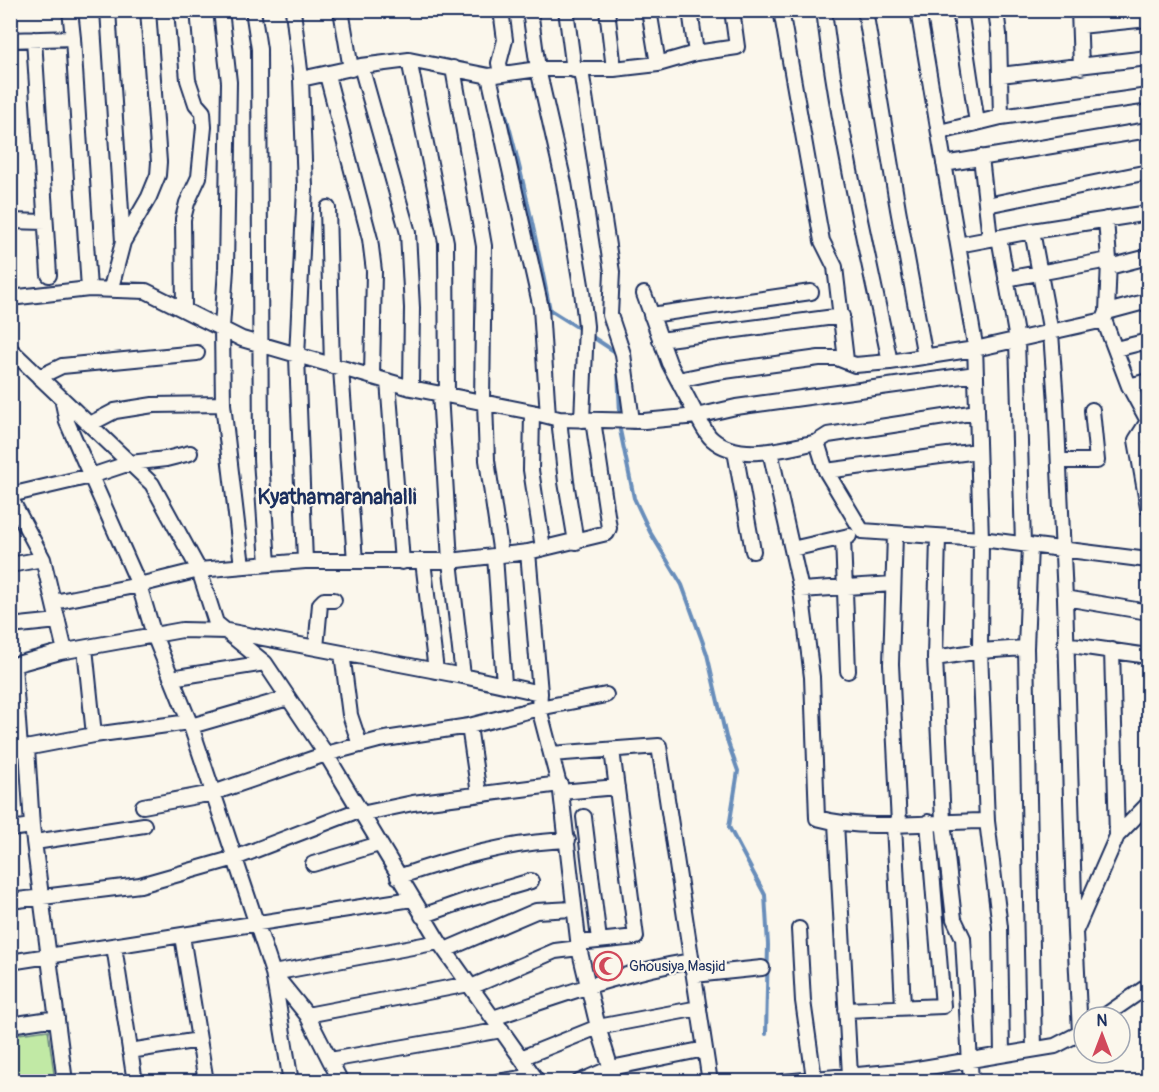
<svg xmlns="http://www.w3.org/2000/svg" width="1159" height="1092" font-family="Pangolin,sans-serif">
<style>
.green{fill:#c1e9a5;stroke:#6e8c82;stroke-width:1.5}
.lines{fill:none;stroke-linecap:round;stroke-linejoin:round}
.stream{stroke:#678dba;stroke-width:4}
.street-casing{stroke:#1b2f5e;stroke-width:18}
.street{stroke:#fbf7ec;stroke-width:14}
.labels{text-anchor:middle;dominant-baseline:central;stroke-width:4.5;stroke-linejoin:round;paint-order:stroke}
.poi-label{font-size:15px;fill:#1b2f5e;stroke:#fbf7ec;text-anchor:start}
.district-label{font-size:21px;font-weight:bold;fill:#1b2f5e;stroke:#fbf7ec}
</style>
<rect width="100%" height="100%" fill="#fbf7ec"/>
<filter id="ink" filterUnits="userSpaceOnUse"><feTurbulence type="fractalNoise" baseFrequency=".0167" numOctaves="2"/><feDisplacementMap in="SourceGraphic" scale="12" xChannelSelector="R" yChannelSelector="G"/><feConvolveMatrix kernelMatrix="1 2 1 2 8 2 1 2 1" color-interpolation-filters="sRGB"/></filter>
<g filter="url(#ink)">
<path class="green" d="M 48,1030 L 55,1081 L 11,1081 L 11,1035 Z"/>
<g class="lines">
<path class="stream" d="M 500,94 C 521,165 536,238 550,310 L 582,330
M 588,334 L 617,353
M 618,369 L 620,414
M 620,430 L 634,498 L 650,532 L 682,585 L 707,654 L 726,737 L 738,771 L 729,827 L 765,895 L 768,945 L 766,1034"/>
<g class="street-casing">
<path id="street" d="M 70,10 L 73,38 L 89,289
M 108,10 L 123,242
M 182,10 L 188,80 L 196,104 L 203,112 L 204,127 L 199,177 L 187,203 L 183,219 L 184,309
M 221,10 L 229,82 L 226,269 L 222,328 L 223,404 L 242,566
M 253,10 L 259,49 L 261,459 L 268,564
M 293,10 L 301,79 L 305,187 L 297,357 L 305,561
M 341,10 L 351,69
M 501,10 L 505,40 L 499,63 L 501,74
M 530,10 L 538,69 L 564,183 L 582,291 L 586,326 L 582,420
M 566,10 L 574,70
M 607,10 L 614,69
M 649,10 L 658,64
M 690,10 L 696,53
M 781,10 L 822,241 L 835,267 L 846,360
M 824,10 C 838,129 866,246 890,362
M 865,10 L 898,209 L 925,357
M 918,10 L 975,345 L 981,539 L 980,651 L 987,821 L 1000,927 L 1002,1055
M 960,10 L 977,123
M 996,10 L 999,34 L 1001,117
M 1079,10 L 1081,67
M 1080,26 L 1148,19
M 34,39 L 49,275
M 10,40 L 73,38
M 409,60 L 446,242 L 447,395
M 361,66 L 408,233 L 412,308 L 411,388
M 453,68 L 484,246 L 482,402
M 581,70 L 612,272 L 610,315 L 623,354 L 632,421
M 327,75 L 370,239 L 374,271 L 372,377
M 1000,75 L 1148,58
M 489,76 L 541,308 L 548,416
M 301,79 L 361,66 L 409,60 L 489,76 L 538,69 L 614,69 L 658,64 L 696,53 L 737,47 L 732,10
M 940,132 L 1001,117 L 1148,96
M 981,157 L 990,239
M 944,164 L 1148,130
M 987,205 L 1148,172
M 328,208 L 332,366
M 1106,219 L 1109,260 L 1107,312 L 1104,320 L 1129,386 L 1148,421
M 10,221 L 45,222
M 1032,231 L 1051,333 L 1056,403 L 1065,598 L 1075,932
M 999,237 L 1017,340 L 1023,544
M 958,245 L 1032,231 L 1148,213
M 1109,267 L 1148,257
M 1006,279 L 1109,260
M 111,288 L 123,242 L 149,197 L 158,175 L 159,162 L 148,10
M 644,294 L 669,363 L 697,416 L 736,407 L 976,374
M 10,298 L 89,289 L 146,291 L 242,339 L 411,388 L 532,412 L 559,419 L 644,421 L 697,416 C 701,423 706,434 712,439 C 739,463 786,448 817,442 L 826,471 L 862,531 L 981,539 L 1148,560
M 1107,312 L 1148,301
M 651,315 L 811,292
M 660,340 L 842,316
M 10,349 L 152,484 L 199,570 L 216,623 L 265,663 L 326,754 L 439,942 L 538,1082
M 1116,349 L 1148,341
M 341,369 L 355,561
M 39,377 L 62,366 L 197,353
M 678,380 L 717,372 L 819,358 L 837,358 L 855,365 L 890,362 L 975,349 L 1104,320
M 388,381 L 402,562
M 1129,386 L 1148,381
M 440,393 L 450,561 L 463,676
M 62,398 L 67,422 L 139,585 L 154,635 L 191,726 L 273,973 L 291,1082
M 485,402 L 487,460 L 501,555
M 532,412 L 531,470 L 543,548
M 559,419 L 566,482 L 576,542
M 1148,421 L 1136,440 L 1148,508
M 90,424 L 115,411 L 153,405 L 223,404
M 817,442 L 828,435 L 977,412
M 735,451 L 753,551
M 770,451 L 801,590 L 812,677 L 817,818 C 867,832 934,821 987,821
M 1059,461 L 1097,461 L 1092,410
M 826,471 L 978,451
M 10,495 L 91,476 L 130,463 L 166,459 L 190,453
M 10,497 L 43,559 L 65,651
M 895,534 L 891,664 L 899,824
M 938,537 L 935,658 L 943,821 L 954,919 L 963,938 L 971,1082
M 843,538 L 848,671
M 1030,545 L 1026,648 L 1034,1049
M 792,549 L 849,536
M 528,552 L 540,693 L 539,708 L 561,792 L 579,948 L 598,1027 L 615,1082
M 495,556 L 504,684
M 423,561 L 436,671
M 10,565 L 43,559
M 801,590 L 893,584
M 1065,598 L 1148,612
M 54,602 L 139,585 L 199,570 L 305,561 L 450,561 L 528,552 L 607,533 L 609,528 L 593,420
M 10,626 L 58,621
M 1065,644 L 1148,656
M 85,648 L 94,735
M 316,648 L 320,604 L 324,600 L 334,600
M 1112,650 L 1117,836
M 342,653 L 350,715 L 360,745
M 935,658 L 980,651 L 1026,648
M 14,665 L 20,749
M 10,666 L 60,652 L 182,630 L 227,631 L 463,676 L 540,693
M 171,678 L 265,663
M 191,726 L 288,698
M 469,726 L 479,794
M 27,748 L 32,826 L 65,1082
M 10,751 L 94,735 L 189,722
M 551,754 L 659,746 L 710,1082
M 561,792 L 617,787
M 143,806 L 213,793 L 326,754 L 379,740 L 469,726 L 539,708 L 606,695
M 361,814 L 413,803 L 560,784
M 584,817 L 599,940
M 836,823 L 850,1075
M 894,824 L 903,1006
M 10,829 L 32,826
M 35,842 L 144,825
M 313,864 L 379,844
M 398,877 C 453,858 510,842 568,840
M 10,901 L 140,885 L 235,858 L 359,810
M 422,916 L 473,898 L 531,881
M 799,929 L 803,1001 L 814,1078
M 182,936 L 206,1082
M 578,943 L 636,937 L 612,750
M 114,946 L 135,1082
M 445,950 L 536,911 L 573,909
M 10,962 L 412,899
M 694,975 L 762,968
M 471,987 L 555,951 L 579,948
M 846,1010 L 943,1006 L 928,822
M 307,1015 L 469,984
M 1103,1017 L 1148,986
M 493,1018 C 559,996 623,972 692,961
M 10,1025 L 57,1018
M 130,1051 L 199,1040
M 521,1058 L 598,1027 L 699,1008
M 330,1060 L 502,1030
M 341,1082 L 307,1015 L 273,973 L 439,942
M 497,1082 L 534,1076
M 579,1082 L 611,1068 L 705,1049
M 783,1082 L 911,1070 L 1055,1046 L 1080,1033 L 1075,932 L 1117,836 L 1148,804"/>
</g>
<use href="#street" class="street"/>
</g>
</g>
<defs>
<g id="mosque-ring" transform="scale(1.5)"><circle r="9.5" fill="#fbf7ec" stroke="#d1495b" stroke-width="1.5"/><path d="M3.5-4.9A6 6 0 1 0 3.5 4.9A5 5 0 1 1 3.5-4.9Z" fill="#d1495b"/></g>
</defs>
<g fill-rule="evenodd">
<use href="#mosque-ring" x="608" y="966"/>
</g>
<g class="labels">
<g class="poi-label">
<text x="629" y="966">Ghousiya Masjid</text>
</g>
<g class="district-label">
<text x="337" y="497">Kyathamaranahalli</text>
</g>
</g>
<rect width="1159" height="1092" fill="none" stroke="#fbf7ec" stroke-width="36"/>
<rect x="18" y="18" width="1123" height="1056" fill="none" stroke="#1b2f5e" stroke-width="2" filter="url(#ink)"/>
<g transform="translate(1102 1035)"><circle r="28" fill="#fbf7ec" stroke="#a1a7b3" stroke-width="1.5"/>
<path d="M0-4.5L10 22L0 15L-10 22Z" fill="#d1495b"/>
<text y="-9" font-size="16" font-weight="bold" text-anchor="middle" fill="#1b2f5e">N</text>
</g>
</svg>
